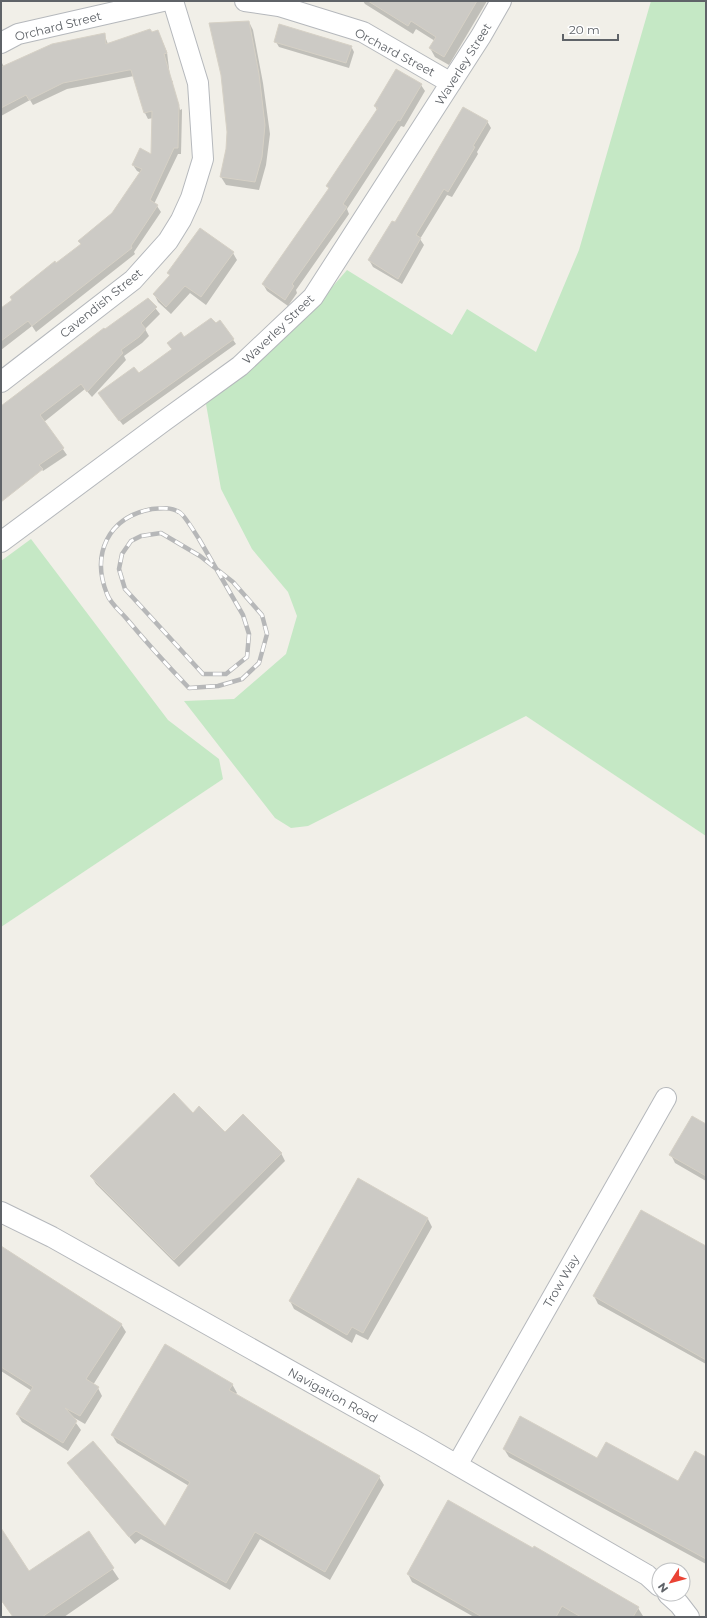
<svg xmlns="http://www.w3.org/2000/svg" width="707" height="1618" font-family="Montserrat,sans-serif">
<style>
.green{fill:#c5e8c5}
.shadow{fill:#0003}
.building{fill:#cccac5;stroke:#d6d1c6}
.lines{fill:none;stroke-linecap:round;stroke-linejoin:round}
.minor-casing{stroke:#b5b8bc;stroke-width:22}
.minor{stroke:#fff;stroke-width:20}
.rail-casing{stroke:#b6b7b8;stroke-width:4.5}
.rail{stroke:#fff;stroke-width:3;stroke-dasharray:9;stroke-linecap:butt}
.labels{text-anchor:middle;dominant-baseline:central;stroke-width:3.5;stroke-linejoin:round;paint-order:stroke}
.street-label{font-size:12px;fill:#5f6368;stroke:#fff}
</style>
<rect width="100%" height="100%" fill="#f1efe8"/>
<path class="green" d="M 651,1 L 706,1 L 706,836 L 526,716 L 308,826 L 291,828 L 275,818 L 184,701 L 234,699 L 286,654 L 297,616 L 288,592 L 252,549 L 221,489 L 206,404 L 306,317 L 347,270 L 452,335 L 467,309 L 536,352 L 579,250 Z
M 31,539 L 168,720 L 219,759 L 223,779 L 1,927 L 1,561 Z"/>
<path class="shadow" d="M 363,1 L 487,1 L 449,65 L 435,57 L 430,48 L 435,41 L 416,29 L 413,34 L 365,4 Z
M 249,22 L 253,30 L 263,83 L 270,134 L 266,165 L 259,190 L 226,185 L 221,177 Z
M 158,31 L 167,52 L 170,77 L 173,82 L 172,82 L 180,110 L 182,109 L 182,112 L 181,154 L 178,154 L 154,204 L 157,206 L 161,212 L 134,252 L 135,254 L 36,332 L 32,326 L 1,350 L 1,310 L 82,245 L 113,213 L 141,173 L 137,171 L 133,165 L 152,155 L 153,118 L 148,119 L 145,113 L 134,76 L 67,89 L 33,105 L 30,100 L 1,116 L 1,64 L 2,63 L 4,67 L 104,34 L 108,44 Z
M 276,42 L 351,46 L 354,52 L 349,68 L 279,47 Z
M 421,85 L 425,91 L 404,127 L 401,126 L 347,209 L 349,214 L 296,290 L 297,293 L 288,306 L 267,291 L 263,284 L 329,189 L 328,186 L 377,110 L 375,106 Z
M 487,121 L 491,128 L 477,152 L 478,154 L 452,197 L 447,195 L 420,239 L 424,245 L 402,284 L 373,267 L 369,260 L 395,224 Z
M 233,253 L 237,260 L 206,305 L 190,293 L 171,314 L 158,302 L 154,294 L 171,277 L 169,273 Z
M 148,299 L 160,314 L 145,329 L 149,336 L 142,343 L 124,356 L 126,360 L 92,397 L 85,389 L 44,422 L 67,455 L 43,471 L 27,450 L 1,469 L 1,409 Z
M 220,321 L 236,344 L 123,425 L 102,398 L 172,350 L 168,343 L 184,338 Z
M 193,1114 L 225,1133 L 281,1153 L 285,1161 L 179,1267 L 96,1184 L 91,1176 Z
M 706,1125 L 706,1181 L 675,1163 L 671,1155 Z
M 358,1179 L 428,1219 L 432,1227 L 368,1340 L 356,1334 L 352,1343 L 294,1309 L 290,1301 Z
M 1,1247 L 121,1324 L 126,1332 L 93,1385 L 98,1388 L 102,1396 L 85,1424 L 71,1416 L 81,1430 L 68,1451 L 22,1422 L 17,1414 L 32,1391 L 1,1371 Z
M 706,1247 L 706,1364 L 598,1304 L 594,1296 Z
M 232,1384 L 237,1393 L 235,1395 L 379,1477 L 384,1485 L 330,1580 L 260,1539 L 230,1590 L 141,1539 L 135,1544 L 76,1474 L 71,1466 L 165,1528 L 189,1486 L 117,1443 L 112,1435 Z
M 504,1449 L 598,1459 L 678,1482 L 706,1458 L 706,1564 L 509,1457 Z
M 1,1530 L 29,1573 L 88,1533 L 119,1579 L 64,1617 L 13,1617 L 1,1600 Z
M 533,1549 L 638,1608 L 643,1616 L 642,1617 L 474,1617 L 412,1582 L 408,1574 Z"/>
<path class="building" d="M 368,1 L 477,1 L 444,57 L 429,48 L 436,37 L 411,21 L 408,26 Z
M 249,21 L 259,74 L 265,125 L 262,157 L 255,182 L 220,177 L 226,149 L 227,132 L 221,75 L 209,23 Z
M 279,24 L 352,46 L 346,63 L 274,42 Z
M 150,29 L 152,32 L 158,30 L 167,53 L 164,54 L 179,105 L 178,148 L 174,148 L 150,200 L 158,205 L 131,246 L 132,248 L 32,326 L 28,321 L 1,341 L 1,308 L 12,300 L 10,297 L 55,261 L 56,263 L 81,244 L 78,241 L 112,213 L 142,169 L 132,165 L 140,148 L 151,154 L 152,111 L 144,113 L 131,70 L 129,70 L 63,83 L 29,100 L 26,95 L 1,108 L 1,67 L 52,44 L 105,33 L 106,44 Z
M 396,69 L 422,84 L 400,121 L 398,120 L 343,204 L 347,207 L 292,284 L 294,286 L 285,300 L 262,284 L 329,188 L 326,186 L 378,108 L 374,106 Z
M 463,107 L 488,121 L 473,146 L 475,147 L 448,192 L 444,189 L 416,235 L 421,238 L 398,279 L 368,260 L 392,221 L 395,222 Z
M 200,228 L 234,252 L 201,297 L 185,286 L 166,307 L 153,294 L 170,275 L 167,273 Z
M 148,298 L 157,307 L 141,323 L 146,329 L 139,337 L 121,350 L 123,353 L 87,392 L 81,384 L 40,415 L 64,448 L 39,465 L 43,469 L 1,502 L 1,406 L 104,328 L 105,329 Z
M 211,318 L 216,323 L 220,320 L 234,339 L 119,421 L 98,393 L 134,367 L 139,373 L 172,349 L 167,343 L 181,332 L 184,337 Z
M 174,1093 L 193,1113 L 199,1106 L 225,1132 L 243,1114 L 282,1153 L 174,1260 L 90,1176 Z
M 692,1116 L 706,1124 L 706,1176 L 669,1155 Z
M 358,1178 L 428,1218 L 363,1333 L 352,1327 L 347,1335 L 289,1301 Z
M 641,1210 L 706,1246 L 706,1360 L 593,1296 Z
M 1,1246 L 122,1324 L 86,1379 L 99,1387 L 80,1416 L 65,1408 L 77,1421 L 63,1443 L 16,1414 L 33,1387 L 1,1367 Z
M 165,1344 L 233,1384 L 229,1390 L 380,1476 L 325,1572 L 255,1532 L 226,1583 L 136,1531 L 129,1537 L 67,1463 L 93,1441 L 165,1526 L 190,1482 L 111,1435 Z
M 520,1416 L 597,1458 L 606,1442 L 678,1481 L 695,1451 L 706,1457 L 706,1559 L 503,1449 Z
M 448,1500 L 533,1548 L 534,1546 L 639,1607 L 633,1617 L 581,1617 L 562,1606 L 556,1617 L 482,1617 L 407,1574 Z
M 1,1528 L 29,1571 L 89,1531 L 114,1568 L 42,1617 L 13,1617 L 1,1600 Z"/>
<g class="lines">
<g class="minor-casing">
<path id="minor" d="M 245,1 L 279,6 L 363,32 L 451,83
M 1,43 L 18,34 L 163,1
M 1,382 L 133,280 L 168,241 L 181,220 L 191,198 L 203,159 L 198,83 L 173,1
M 1,542 L 164,421 L 240,366 L 313,297 L 481,36 L 501,1
M 1,1212 L 52,1237 L 419,1443 L 647,1575 L 659,1586
M 457,1465 L 666,1098
M 668,1594 L 679,1604 L 689,1617"/>
</g>
<use href="#minor" class="minor"/>
<g class="rail-casing">
<path id="rail" d="M 199,539 L 243,615 L 249,634 L 247,657 L 226,674 L 203,674 L 125,589 L 119,569 L 122,554 L 131,541 L 141,536 L 161,533 L 200,556 L 233,582 L 262,615 L 267,634 L 259,663 L 242,679 L 218,686 L 189,688 C 167,665 146,642 126,618 C 120,611 110,603 107,594 C 91,554 108,517 152,509 C 161,508 171,507 179,512 C 184,514 195,533 199,539"/>
</g>
<use href="#rail" class="rail"/>
</g>
<g class="labels">
<g class="street-label">
<text transform="translate(58 26) rotate(-14)">Orchard Street</text>
<text transform="translate(395 52) rotate(28)">Orchard Street</text>
<text transform="translate(463 64) rotate(-58)">Waverley Street</text>
<text transform="translate(101 303) rotate(-39)">Cavendish Street</text>
<text transform="translate(278 329) rotate(-44)">Waverley Street</text>
<text transform="translate(561 1281) rotate(-60)">Trow Way</text>
<text transform="translate(333 1395) rotate(29)">Navigation Road</text>
</g>
</g>
<rect width="707" height="1618" fill="none" stroke="#5f6368" stroke-width="4"/>
<g transform="translate(671 1582) rotate(234)"><circle r="19" fill="#ffffff" stroke="#bfc1c3"/>
<path d="M0-3L7 15L0 10L-7 15Z" fill="#ea4335"/>
<text y="-6" font-size="11" font-weight="bold" text-anchor="middle" fill="#5f6368">N</text>
</g>
<path d="M563 34v6h55v-6" fill="none" stroke="#5f6368" stroke-width="2"/>
<text x="569" y="34" font-size="12" fill="#5f6368" stroke="#ffffff" stroke-width="3" paint-order="stroke">20 m</text>
</svg>
